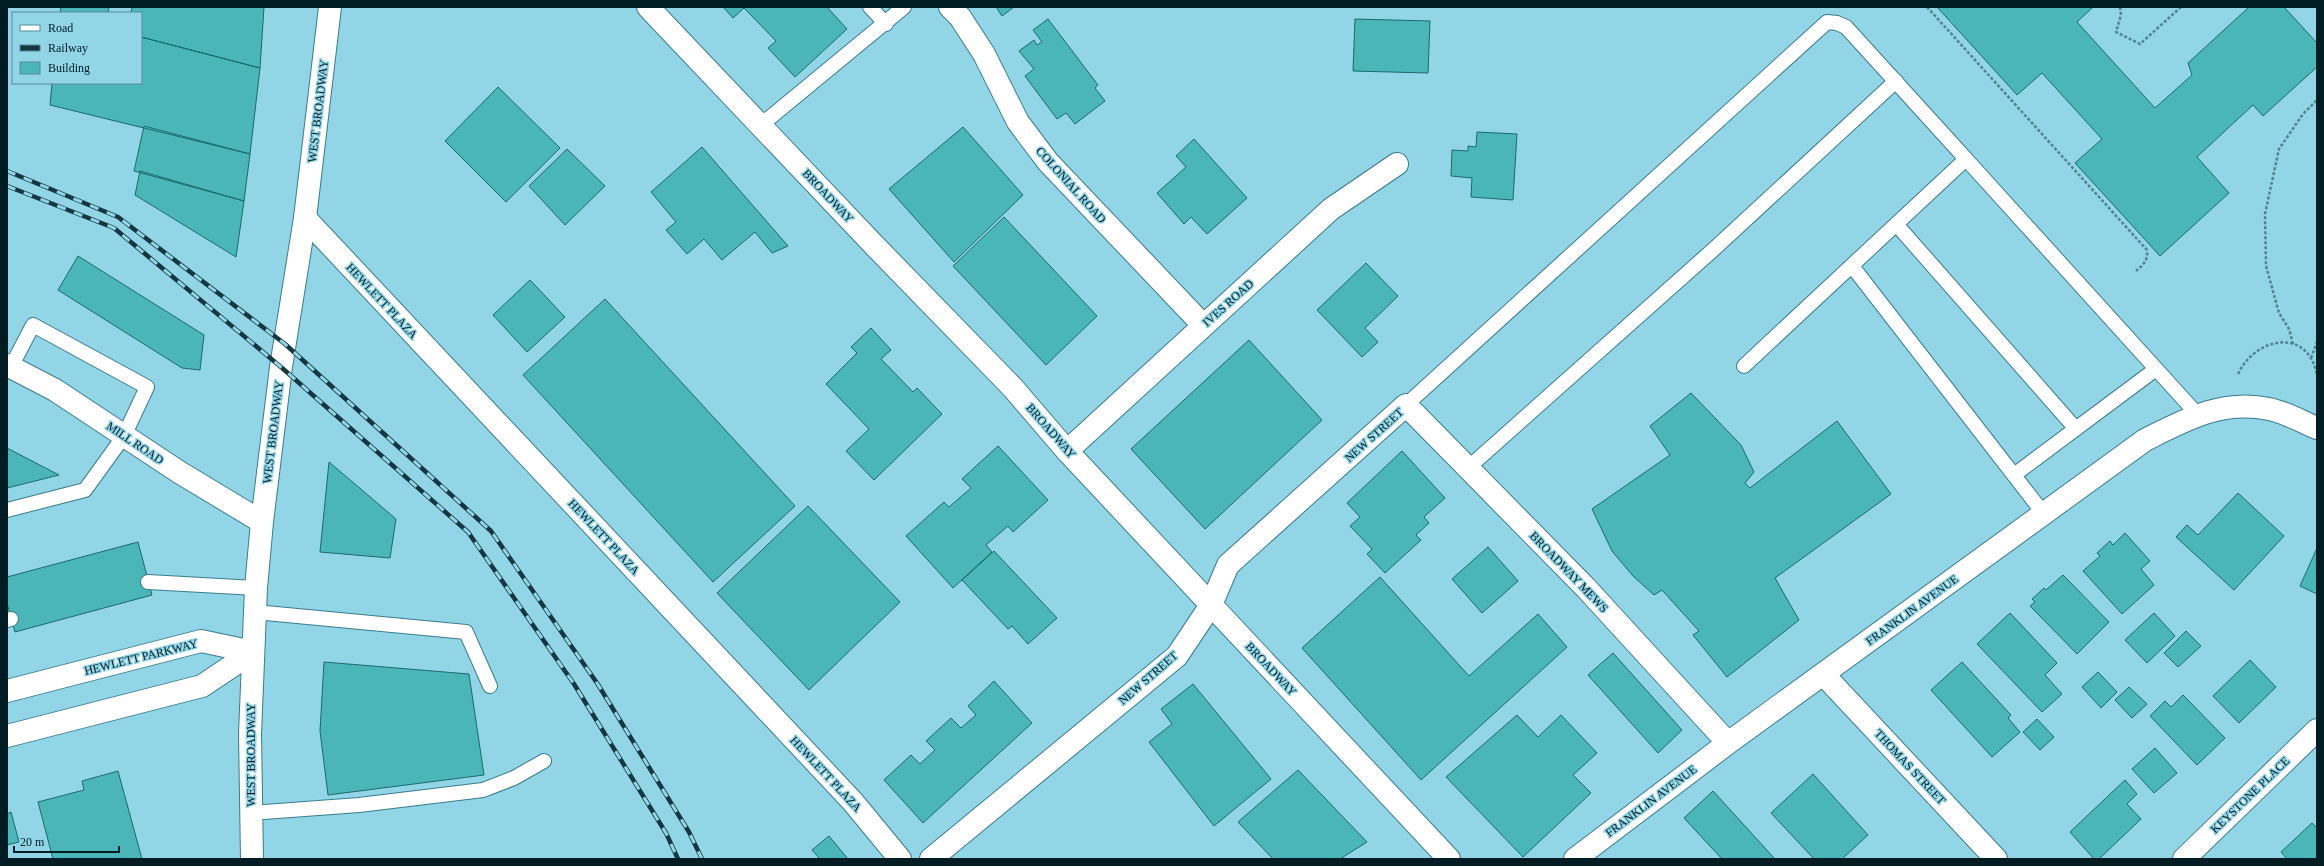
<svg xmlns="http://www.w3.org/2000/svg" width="2324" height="866" font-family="'Times New Roman',serif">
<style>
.building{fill:#4ab6b7;stroke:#1b6a6b}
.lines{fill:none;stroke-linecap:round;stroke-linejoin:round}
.service-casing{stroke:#397d8d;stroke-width:16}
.minor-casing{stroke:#397d8d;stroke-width:24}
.secondary-casing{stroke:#397d8d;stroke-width:24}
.path{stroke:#518390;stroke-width:2.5;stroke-dasharray:3 2;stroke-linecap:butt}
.service{stroke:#fff;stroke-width:14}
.minor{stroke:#fff;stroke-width:22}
.secondary{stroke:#fff;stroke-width:22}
.rail-casing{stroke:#16373f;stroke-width:4.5}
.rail{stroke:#91d5e7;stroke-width:3;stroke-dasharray:9;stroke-linecap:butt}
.labels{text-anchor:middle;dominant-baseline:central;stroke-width:3;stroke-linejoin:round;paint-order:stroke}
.street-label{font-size:12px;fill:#011c23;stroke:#91d5e7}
</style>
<rect width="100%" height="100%" fill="#91d5e7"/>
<path class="building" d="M 61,7 L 109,7 L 108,13 L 60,13 Z
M 132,7 L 264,7 L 260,68 L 141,37 L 141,13 L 131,13 Z
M 723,7 L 827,7 L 847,29 L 795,77 L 768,48 L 776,41 L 744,8 L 733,18 Z
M 996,7 L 1014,7 L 1002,16 Z
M 1937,7 L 2093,7 L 2077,22 L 2155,108 L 2192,75 L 2188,63 L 2249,7 L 2284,7 L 2317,43 L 2317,67 L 2263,116 L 2253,105 L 2197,157 L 2229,193 L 2160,256 L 2075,163 L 2102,139 L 2042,73 L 2017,95 Z
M 1048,19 L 1098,85 L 1095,88 L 1105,101 L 1075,124 L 1066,113 L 1057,119 L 1025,76 L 1034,69 L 1019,51 L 1034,40 L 1037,45 L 1042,42 L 1033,30 Z
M 1355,19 L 1430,21 L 1428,73 L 1353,71 Z
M 141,37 L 260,68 L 250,154 L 50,105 L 52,83 L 141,83 Z
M 498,87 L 560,148 L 506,202 L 445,141 Z
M 144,126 L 250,154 L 244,201 L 134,171 Z
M 963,127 L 1023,195 L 954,262 L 889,189 Z
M 1477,132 L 1517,134 L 1513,200 L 1471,197 L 1472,178 L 1451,176 L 1452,150 L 1468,151 L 1468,146 L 1476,147 Z
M 1194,139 L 1247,198 L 1207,234 L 1191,217 L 1184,224 L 1157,193 L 1186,167 L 1176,156 Z
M 702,147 L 788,246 L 772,253 L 755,232 L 722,260 L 704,239 L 687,254 L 666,230 L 676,222 L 651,192 Z
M 567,149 L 605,186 L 565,225 L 529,186 Z
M 140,171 L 244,201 L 236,257 L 135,195 Z
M 1004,217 L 1097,316 L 1046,365 L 953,266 Z
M 78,256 L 204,335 L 200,370 L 182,368 L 58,290 Z
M 1366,263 L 1398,296 L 1365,328 L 1378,342 L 1362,357 L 1317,310 Z
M 530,280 L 565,317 L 527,352 L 493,315 Z
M 605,299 L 795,506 L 713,582 L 523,375 Z
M 871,328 L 891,350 L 881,359 L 913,392 L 917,388 L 942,414 L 874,480 L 846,451 L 869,429 L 826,384 L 857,353 L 851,347 Z
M 1249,340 L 1322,420 L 1205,529 L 1131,449 Z
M 1691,393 L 1741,445 L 1754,472 L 1745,483 L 1750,488 L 1837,421 L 1891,494 L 1775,578 L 1799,620 L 1727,677 L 1693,635 L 1699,631 L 1662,590 L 1654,595 L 1633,576 L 1612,551 L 1592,509 L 1670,455 L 1650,426 Z
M 998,446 L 1048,500 L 1013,532 L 1008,526 L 986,545 L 992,552 L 953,588 L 906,536 L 944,502 L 949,507 L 971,488 L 962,479 Z
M 7,448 L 59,475 L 7,488 Z
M 1402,451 L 1445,498 L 1424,517 L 1429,523 L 1416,535 L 1421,540 L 1385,573 L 1367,554 L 1372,549 L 1350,526 L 1360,517 L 1347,503 Z
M 329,462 L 396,519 L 390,558 L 320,552 Z
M 2238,493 L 2284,536 L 2234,590 L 2176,537 L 2187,525 L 2198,535 Z
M 808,506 L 900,602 L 809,690 L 717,593 Z
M 2125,533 L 2150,561 L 2141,569 L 2154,585 L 2122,614 L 2083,571 L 2100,556 L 2097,553 L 2110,541 L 2113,545 Z
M 138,542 L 152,595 L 15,632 L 7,603 L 7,577 Z
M 1488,547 L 1518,581 L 1482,613 L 1452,579 Z
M 2317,548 L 2317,594 L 2300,586 Z
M 994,551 L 1057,618 L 1028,644 L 1012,626 L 1008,629 L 962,580 Z
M 2063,575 L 2109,622 L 2077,654 L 2030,606 L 2035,602 L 2032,599 L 2044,588 L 2046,590 Z
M 1380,577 L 1469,676 L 1538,614 L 1567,647 L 1421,780 L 1302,648 Z
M 2010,613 L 2057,663 L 2045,675 L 2062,694 L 2042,712 L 1977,644 Z
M 2154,613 L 2175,636 L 2147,663 L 2125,640 Z
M 2186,631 L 2201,646 L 2178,667 L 2164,653 Z
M 1613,653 L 1682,730 L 1658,753 L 1588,675 Z
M 2250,660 L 2276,687 L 2239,723 L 2213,696 Z
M 324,662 L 469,674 L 484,775 L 328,795 L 320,731 Z
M 1962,662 L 2011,715 L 2008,718 L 2020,732 L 1992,757 L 1931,690 Z
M 2098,672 L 2117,692 L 2101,708 L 2082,687 Z
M 994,681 L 1032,723 L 923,823 L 884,780 L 911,755 L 920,764 L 935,750 L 926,741 L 951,718 L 961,728 L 976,715 L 968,706 Z
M 1193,684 L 1271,779 L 1214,826 L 1149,742 L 1172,724 L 1161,709 Z
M 2129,687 L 2147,704 L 2132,718 L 2115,700 Z
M 2183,695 L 2225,738 L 2197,765 L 2150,716 L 2165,701 L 2171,707 Z
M 1517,715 L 1538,737 L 1561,715 L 1597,753 L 1573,775 L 1591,793 L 1523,857 L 1446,777 Z
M 2037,719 L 2054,737 L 2040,750 L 2023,732 Z
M 2155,748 L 2177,773 L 2154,793 L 2132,769 Z
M 1298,770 L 1367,842 L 1340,859 L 1273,859 L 1238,822 Z
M 118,771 L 142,859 L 53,859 L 38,802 L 84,790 L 82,781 Z
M 1813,774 L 1868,835 L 1842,859 L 1814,859 L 1771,813 Z
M 2125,780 L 2137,794 L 2127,804 L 2141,819 L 2099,859 L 2094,859 L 2070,832 Z
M 1713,791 L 1775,859 L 1722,859 L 1684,818 Z
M 11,812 L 19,842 L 7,845 L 7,814 Z
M 2312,823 L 2317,828 L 2317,859 L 2287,859 L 2281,852 Z
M 829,836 L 848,859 L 820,859 L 812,850 Z"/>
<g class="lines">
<g class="service-casing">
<path id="service" d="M 870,7 L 886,24
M 761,125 L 904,7
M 1966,159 L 2197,414
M 1896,224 L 2076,429
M 1852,266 L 2044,514
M 1406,405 L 1827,22 L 1837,23 L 1846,27 L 1966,159 L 1744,366
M 1468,468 L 1714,249 L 1896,81
M 2014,475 L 2156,369
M 7,510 L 85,490 L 124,436 L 147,387 L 33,325 L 11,367
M 148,582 L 256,588
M 255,612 L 466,632 L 490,686
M 7,620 L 11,619
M 251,813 L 359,805 L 483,790 L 514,778 L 544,761"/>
</g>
<g class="minor-casing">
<path id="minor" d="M 950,7 L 960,17 L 984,54 L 1018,122 L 1048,162 L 1203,325
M 305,218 L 853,802 L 900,859
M 1067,451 L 1331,209 L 1397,164
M 1824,675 L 1996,859
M 7,691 L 201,641 L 253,652
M 7,736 L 202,686 L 253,652
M 931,859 L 1177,656 L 1211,605 L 1228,565 L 1406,405 L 1586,588 L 1728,743
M 1575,859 L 1728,743 L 2145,440 C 2185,420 2222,399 2269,409 C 2285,412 2302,422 2317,428
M 2184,859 L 2317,730"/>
</g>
<g class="secondary-casing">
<path id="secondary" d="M 648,7 L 873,244 L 1013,388 L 1067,451 L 1449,859
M 7,365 L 55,390 L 179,472 L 262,522
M 252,859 L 250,734 L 256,588 L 262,522 L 281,367 L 305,218 L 330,7"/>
</g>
<path class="path" d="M 1927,7 L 2147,250 C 2148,261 2143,265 2136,271
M 2120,7 L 2121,15 L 2116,32 L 2140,44 L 2181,7
M 2293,344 L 2289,329 L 2279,313 L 2266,266 L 2265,214 L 2279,149 L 2303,114 L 2317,100
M 2311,358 L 2317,342
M 2238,374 C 2256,336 2309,327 2317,376"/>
<use href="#service" class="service"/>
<use href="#minor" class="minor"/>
<use href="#secondary" class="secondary"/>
<g class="rail-casing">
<path id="rail" d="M 7,171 L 118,217 L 285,344 L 491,531 L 597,683 L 689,832 L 702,859
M 7,186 L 114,228 L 281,367 L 468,532 L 574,684 L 666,833 L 678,859"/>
</g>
<use href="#rail" class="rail"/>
</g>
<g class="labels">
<g class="street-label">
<text transform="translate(318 111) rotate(-83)">WEST BROADWAY</text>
<text transform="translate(1071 185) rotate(48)">COLONIAL ROAD</text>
<text transform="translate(828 196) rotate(47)">BROADWAY</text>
<text transform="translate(382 301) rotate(47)">HEWLETT PLAZA</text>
<text transform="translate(1228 303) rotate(-42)">IVES ROAD</text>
<text transform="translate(1051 431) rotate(49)">BROADWAY</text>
<text transform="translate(273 432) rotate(-83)">WEST BROADWAY</text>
<text transform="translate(1374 435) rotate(-42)">NEW STREET</text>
<text transform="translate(135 443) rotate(34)">MILL ROAD</text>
<text transform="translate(604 537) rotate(47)">HEWLETT PLAZA</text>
<text transform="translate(1569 572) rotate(46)">BROADWAY MEWS</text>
<text transform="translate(1912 610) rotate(-36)">FRANKLIN AVENUE</text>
<text transform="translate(141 657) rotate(-14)">HEWLETT PARKWAY</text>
<text transform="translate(1271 669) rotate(47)">BROADWAY</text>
<text transform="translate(1148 678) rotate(-41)">NEW STREET</text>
<text transform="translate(251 755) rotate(-90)">WEST BROADWAY</text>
<text transform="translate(1910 767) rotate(47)">THOMAS STREET</text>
<text transform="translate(826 774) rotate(47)">HEWLETT PLAZA</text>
<text transform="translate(2250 795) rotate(-44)">KEYSTONE PLACE</text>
<text transform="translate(1651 801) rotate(-37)">FRANKLIN AVENUE</text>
</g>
</g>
<rect width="2324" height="866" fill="none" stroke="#011c23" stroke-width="16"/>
<rect x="12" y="12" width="130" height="72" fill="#91d5e7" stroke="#578b99"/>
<rect x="20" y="25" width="20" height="6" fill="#ffffff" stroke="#578b99"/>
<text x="48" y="32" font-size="12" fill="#011c23">Road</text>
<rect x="20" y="45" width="20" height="6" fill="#16373f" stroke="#578b99"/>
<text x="48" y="52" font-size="12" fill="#011c23">Railway</text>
<rect x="20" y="62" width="20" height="12" fill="#4ab6b7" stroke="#578b99"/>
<text x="48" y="72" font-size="12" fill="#011c23">Building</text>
<path d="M14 846v6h105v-6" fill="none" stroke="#011c23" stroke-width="2"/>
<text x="20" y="846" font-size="12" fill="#011c23" stroke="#91d5e7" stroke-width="3" paint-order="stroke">20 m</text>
</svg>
